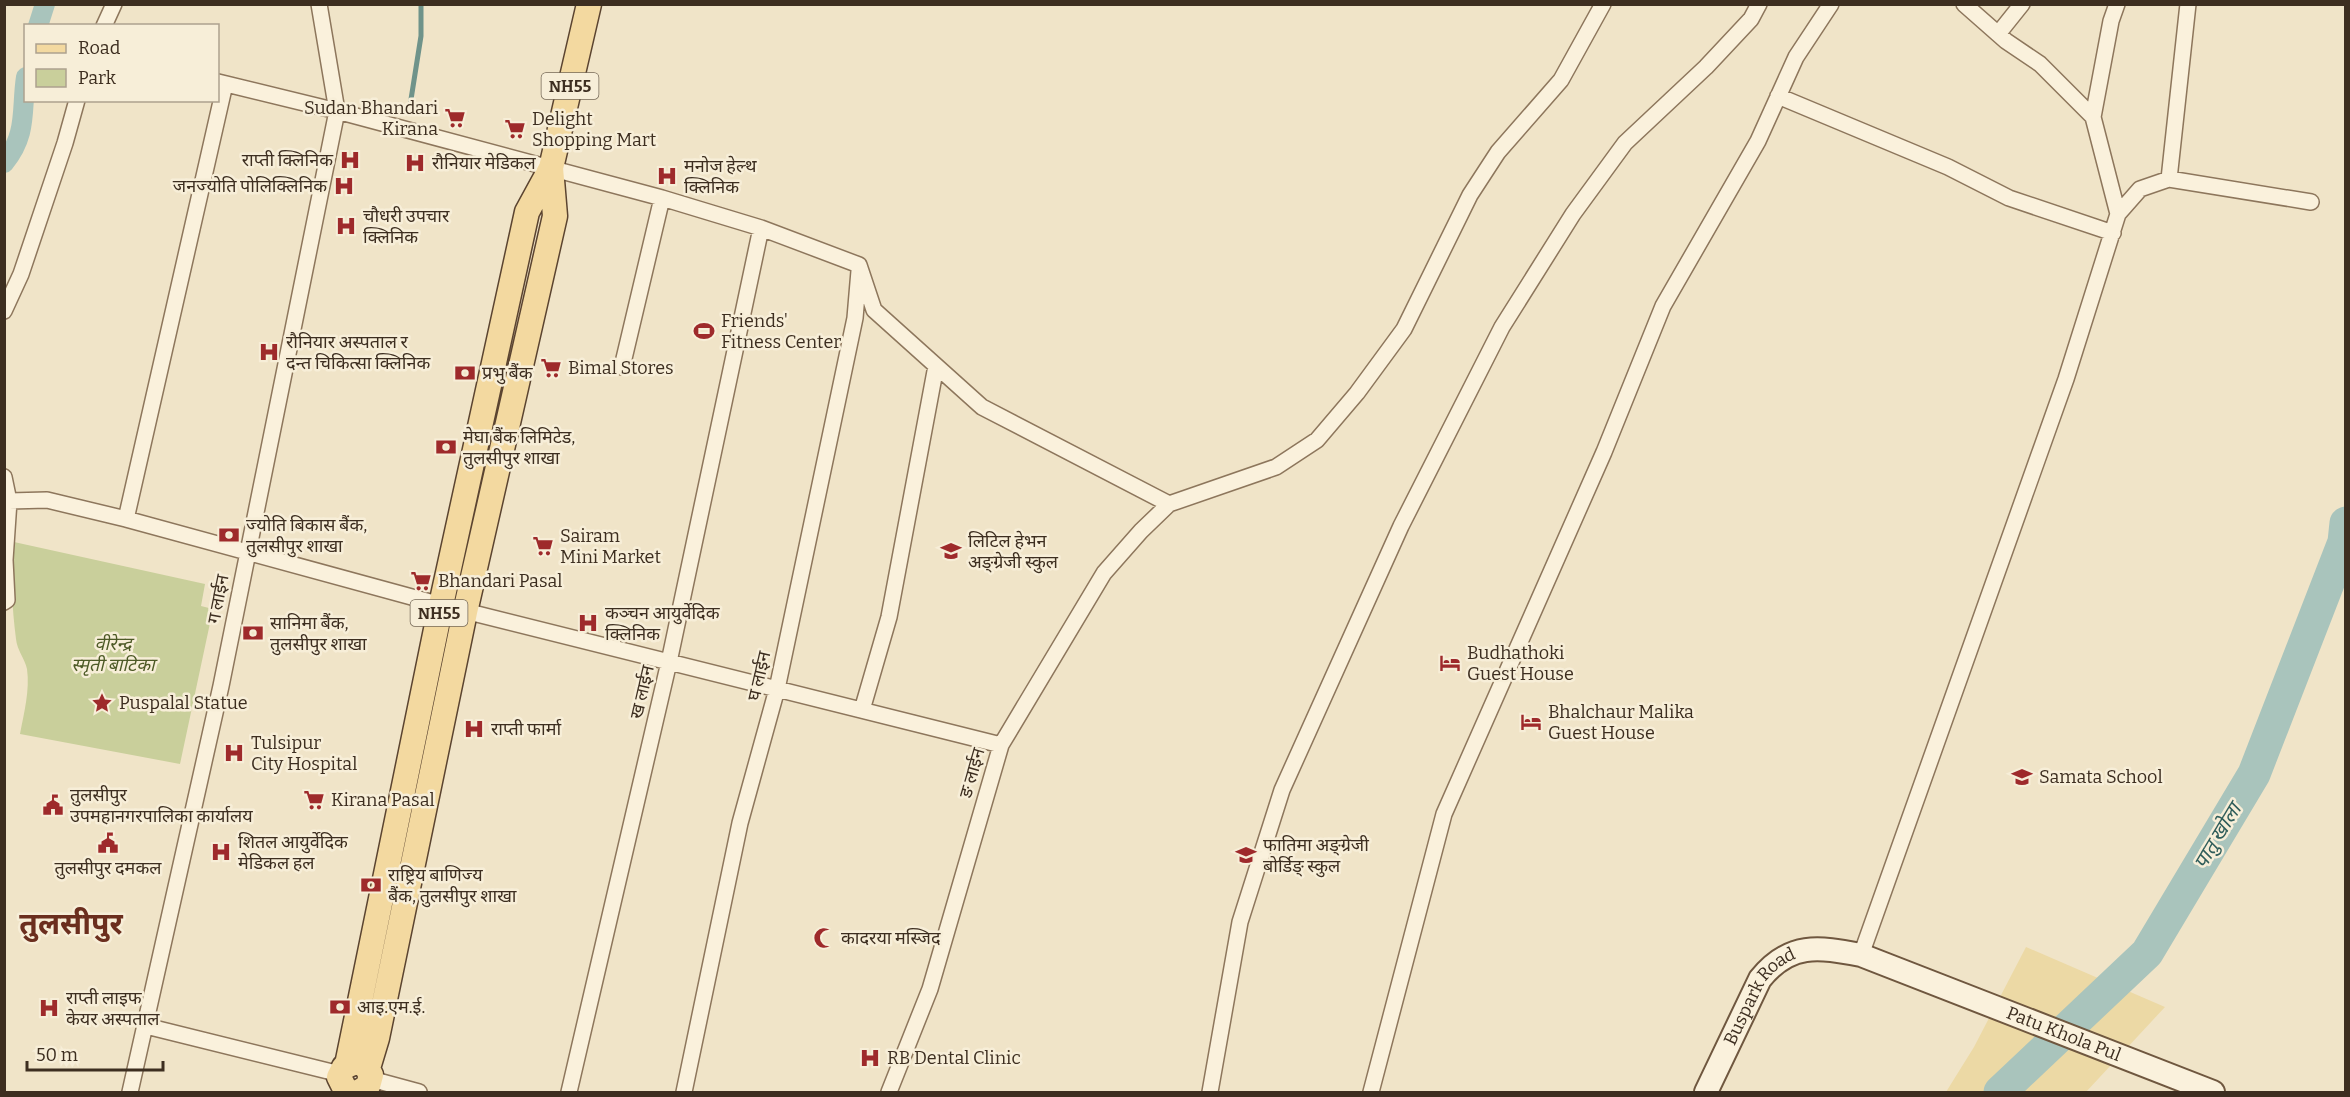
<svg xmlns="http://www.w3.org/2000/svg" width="2350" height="1097" font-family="Bitter,'Noto Sans Devanagari',serif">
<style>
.green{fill:#c9cf9b}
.sand{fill:#ecd9a5}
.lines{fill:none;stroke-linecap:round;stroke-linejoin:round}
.stream{stroke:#6f938a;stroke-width:5}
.canal{stroke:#a9c4bc;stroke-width:20}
.river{stroke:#a9c4bc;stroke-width:33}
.street-casing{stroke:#8d765c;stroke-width:18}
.secondary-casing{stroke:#6f573f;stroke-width:26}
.primary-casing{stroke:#5b4430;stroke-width:27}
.street{stroke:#faf1dc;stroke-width:15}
.secondary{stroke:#faf1dc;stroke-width:22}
.primary{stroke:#f3d9a0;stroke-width:24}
.labels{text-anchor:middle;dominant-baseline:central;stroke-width:5;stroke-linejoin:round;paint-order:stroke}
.shield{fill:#f7eed8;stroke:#756857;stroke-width:1.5}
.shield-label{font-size:16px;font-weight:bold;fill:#3d2e20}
.poi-label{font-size:18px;fill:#3d2e20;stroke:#f7eed8;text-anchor:start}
.street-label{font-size:18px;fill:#3d2e20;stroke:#f7eed8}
.park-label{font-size:18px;font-style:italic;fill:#4d5a26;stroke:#f7eed8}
.water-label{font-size:20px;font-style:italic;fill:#2f5d5a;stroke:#f7eed8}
.town-label{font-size:30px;font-weight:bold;fill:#6b2e1e;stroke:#f7eed8}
</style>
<rect width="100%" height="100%" fill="#f0e4c8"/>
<path class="green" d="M 14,542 L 205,584 L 201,606 L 213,609 L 180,764 L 20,734 C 24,713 30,690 27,669 C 25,659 17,650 16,639 C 12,606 10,576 14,542 Z"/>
<path class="sand" d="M 2026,947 L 2165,1007 L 2086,1092 L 1946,1092 L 1974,1047 Z"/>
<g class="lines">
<path class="stream" d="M 409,112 L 421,36 L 421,4"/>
<path class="canal" d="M 38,26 L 45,4
M 4,163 C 28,134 21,110 26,77"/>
<path class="river" d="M 2000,1092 L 2147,953 L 2254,774 L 2344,542 L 2346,523"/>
<g class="street-casing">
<path id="street" d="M 1964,4 L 2006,41 L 2040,64 L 2093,117 L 2118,214
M 104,26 L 114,4
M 1998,34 L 2022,4
M 218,82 L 337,111 L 662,198 L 761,228 L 859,265 L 874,310 L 982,407 L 1169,504 L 1276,467 L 1317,440 L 1357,393 L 1404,329 L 1470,195 L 1498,152 L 1561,80 L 1603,4
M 1778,96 L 1948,167 L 2009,198 L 2113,233
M 2093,117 L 2111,21 L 2117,4
M 2169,179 L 2188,4
M 4,311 L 21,274 L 65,143 L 77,100
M 622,367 L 662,198
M 4,477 L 9,501 L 5,560 L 7,600 L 4,602
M 9,501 L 47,500 L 126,519 L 441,605 L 1001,745
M 126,519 L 225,84
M 862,710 L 889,617 L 936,366
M 1861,955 L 2066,379 L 2118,214 L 2140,189 L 2169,179 L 2311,202
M 146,1026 L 340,1074
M 371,1079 L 419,1092
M 130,1092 L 221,686 L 337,111 L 319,4
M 569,1092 L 669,662 L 761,228
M 684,1092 L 740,823 L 777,689 L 855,318 L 859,271
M 889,1092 L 930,989 L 1001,745 L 1104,573 L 1141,531 L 1169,504
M 1210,1092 L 1240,922 L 1282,790 L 1401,526 L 1502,327 L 1573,214 L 1625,143 L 1706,67 L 1751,19 L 1759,4
M 1371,1092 L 1444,814 L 1604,452 L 1663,306 L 1758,141 L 1796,57 L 1831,4"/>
</g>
<g class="secondary-casing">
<g id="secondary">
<path id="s1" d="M 1706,1092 L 1760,979 C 1790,942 1818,947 1861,955 L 2213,1092"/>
</g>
</g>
<g class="primary-casing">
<path id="primary" d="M 347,1065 L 441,605 L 527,212 L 551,168 L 589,4
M 368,1068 L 377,1038 L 465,612 L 555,216 L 551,168
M 351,1092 L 345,1089 L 339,1077 L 344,1067 L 356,1062 L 365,1065 L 371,1075 L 368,1086 L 359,1092"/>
</g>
<use href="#street" class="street"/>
<use href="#secondary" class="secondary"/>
<use href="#primary" class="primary"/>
</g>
<defs>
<g id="supermarket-bare" transform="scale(1.62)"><path d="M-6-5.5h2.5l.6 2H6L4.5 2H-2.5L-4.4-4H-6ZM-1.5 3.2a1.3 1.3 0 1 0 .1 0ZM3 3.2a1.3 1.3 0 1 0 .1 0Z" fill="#9e2a2b" stroke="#f7eed8" stroke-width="2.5" paint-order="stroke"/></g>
<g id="hospital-bare" transform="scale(1.62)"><path d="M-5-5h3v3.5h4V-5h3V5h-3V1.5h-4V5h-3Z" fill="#9e2a2b" stroke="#f7eed8" stroke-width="2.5" paint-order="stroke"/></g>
<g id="stadium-bare" transform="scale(1.62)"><path d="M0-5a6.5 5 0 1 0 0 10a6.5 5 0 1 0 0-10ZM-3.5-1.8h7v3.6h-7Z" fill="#9e2a2b" stroke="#f7eed8" stroke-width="2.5" paint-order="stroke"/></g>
<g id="bank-bare" transform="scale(1.62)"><path d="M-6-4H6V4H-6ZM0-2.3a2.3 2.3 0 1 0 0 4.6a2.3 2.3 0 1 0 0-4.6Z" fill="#9e2a2b" stroke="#f7eed8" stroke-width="2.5" paint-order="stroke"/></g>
<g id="school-bare" transform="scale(1.62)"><path d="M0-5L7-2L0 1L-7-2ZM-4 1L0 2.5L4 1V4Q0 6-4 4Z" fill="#9e2a2b" stroke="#f7eed8" stroke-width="2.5" paint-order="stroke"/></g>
<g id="hotel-bare" transform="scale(1.62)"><path d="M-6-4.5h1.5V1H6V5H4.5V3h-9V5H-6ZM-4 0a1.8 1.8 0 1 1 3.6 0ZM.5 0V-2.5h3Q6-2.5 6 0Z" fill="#9e2a2b" stroke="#f7eed8" stroke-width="2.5" paint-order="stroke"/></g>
<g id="sight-bare" transform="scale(1.62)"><path d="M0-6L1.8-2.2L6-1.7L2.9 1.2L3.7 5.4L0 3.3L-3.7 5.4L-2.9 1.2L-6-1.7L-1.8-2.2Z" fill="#9e2a2b" stroke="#f7eed8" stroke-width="2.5" paint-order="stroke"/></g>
<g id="civic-bare" transform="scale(1.62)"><path d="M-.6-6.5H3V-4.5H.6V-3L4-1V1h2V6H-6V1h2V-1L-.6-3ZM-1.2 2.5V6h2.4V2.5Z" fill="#9e2a2b" stroke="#f7eed8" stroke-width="2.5" paint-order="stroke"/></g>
<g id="mosque-bare" transform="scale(1.62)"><path d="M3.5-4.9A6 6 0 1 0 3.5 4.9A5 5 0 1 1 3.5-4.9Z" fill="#9e2a2b" stroke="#f7eed8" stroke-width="2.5" paint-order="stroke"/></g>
</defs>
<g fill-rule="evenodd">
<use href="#supermarket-bare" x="455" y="118"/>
<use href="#supermarket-bare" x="515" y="129"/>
<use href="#hospital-bare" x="350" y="160"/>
<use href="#hospital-bare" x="415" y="163"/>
<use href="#hospital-bare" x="667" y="176"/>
<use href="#hospital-bare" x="344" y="186"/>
<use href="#hospital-bare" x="346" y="226"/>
<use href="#stadium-bare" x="704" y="331"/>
<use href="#hospital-bare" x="269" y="352"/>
<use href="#supermarket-bare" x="551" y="368"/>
<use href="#bank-bare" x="465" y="373"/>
<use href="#bank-bare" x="446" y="447"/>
<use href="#bank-bare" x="229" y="535"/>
<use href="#supermarket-bare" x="543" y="546"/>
<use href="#school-bare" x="951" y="551"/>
<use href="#supermarket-bare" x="421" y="581"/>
<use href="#hospital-bare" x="588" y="623"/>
<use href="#bank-bare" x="253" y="633"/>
<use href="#hotel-bare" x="1450" y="663"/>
<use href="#sight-bare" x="102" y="703"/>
<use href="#hotel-bare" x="1531" y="722"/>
<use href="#hospital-bare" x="474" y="729"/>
<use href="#hospital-bare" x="234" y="753"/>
<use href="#school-bare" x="2022" y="777"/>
<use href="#supermarket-bare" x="314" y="800"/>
<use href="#civic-bare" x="53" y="805"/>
<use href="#civic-bare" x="108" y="843"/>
<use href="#hospital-bare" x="221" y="852"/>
<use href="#school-bare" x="1246" y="855"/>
<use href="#bank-bare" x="371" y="885"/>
<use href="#mosque-bare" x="824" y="938"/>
<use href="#bank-bare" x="340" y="1007"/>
<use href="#hospital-bare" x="49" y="1008"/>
<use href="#hospital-bare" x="870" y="1058"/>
</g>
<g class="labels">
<g class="shield">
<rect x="541.5" y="73" width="57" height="26" rx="4.5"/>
<rect x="410.5" y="600" width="57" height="26" rx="4.5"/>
</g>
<g class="shield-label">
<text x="570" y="86">NH55</text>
<text x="439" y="613">NH55</text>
</g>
<g class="poi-label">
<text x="438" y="108" text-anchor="end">Sudan Bhandari<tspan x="438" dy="21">Kirana</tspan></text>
<text x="532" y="119">Delight<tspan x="532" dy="21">Shopping Mart</tspan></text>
<text x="333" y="160" text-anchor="end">राप्ती क्लिनिक</text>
<text x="432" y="163">रौनियार मेडिकल</text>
<text x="684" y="166">मनोज हेल्थ<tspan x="684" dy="21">क्लिनिक</tspan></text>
<text x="327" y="186" text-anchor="end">जनज्योति पोलिक्लिनिक</text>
<text x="363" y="216">चौधरी उपचार<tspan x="363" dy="21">क्लिनिक</tspan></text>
<text x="721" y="321">Friends'<tspan x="721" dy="21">Fitness Center</tspan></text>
<text x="286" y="342">रौनियार अस्पताल र<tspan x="286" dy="21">दन्त चिकित्सा क्लिनिक</tspan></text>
<text x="568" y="368">Bimal Stores</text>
<text x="482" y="373">प्रभु बैंक</text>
<text x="463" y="437">मेघा बैंक लिमिटेड,<tspan x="463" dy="21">तुलसीपुर शाखा</tspan></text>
<text x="246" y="525">ज्योति बिकास बैंक,<tspan x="246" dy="21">तुलसीपुर शाखा</tspan></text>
<text x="560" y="536">Sairam<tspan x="560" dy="21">Mini Market</tspan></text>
<text x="968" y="541">लिटिल हेभन<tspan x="968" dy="21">अङ्‍ग्रेजी स्कुल</tspan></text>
<text x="438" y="581">Bhandari Pasal</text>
<text x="605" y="613">कञ्चन आयुर्वेदिक<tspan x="605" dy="21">क्लिनिक</tspan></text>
<text x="270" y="623">सानिमा बैंक,<tspan x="270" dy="21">तुलसीपुर शाखा</tspan></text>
<text x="1467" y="653">Budhathoki<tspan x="1467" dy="21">Guest House</tspan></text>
<text x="119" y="703">Puspalal Statue</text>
<text x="1548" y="712">Bhalchaur Malika<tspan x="1548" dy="21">Guest House</tspan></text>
<text x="491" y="729">राप्ती फार्मा</text>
<text x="251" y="743">Tulsipur<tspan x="251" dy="21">City Hospital</tspan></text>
<text x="2039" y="777">Samata School</text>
<text x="70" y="795">तुलसीपुर<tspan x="70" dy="21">उपमहानगरपालिका कार्यालय</tspan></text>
<text x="331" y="800">Kirana Pasal</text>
<text x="238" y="842">शितल आयुर्वेदिक<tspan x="238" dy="21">मेडिकल हल</tspan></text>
<text x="1263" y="845">फातिमा अङ्‍ग्रेजी<tspan x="1263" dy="21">बोर्डिङ् स्कुल</tspan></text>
<text x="108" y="868" text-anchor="middle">तुलसीपुर दमकल</text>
<text x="388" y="875">राष्ट्रिय बाणिज्य<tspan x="388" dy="21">बैंक, तुलसीपुर शाखा</tspan></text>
<text x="841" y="938">कादरया मस्जिद</text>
<text x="66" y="998">राप्ती लाइफ<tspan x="66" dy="21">केयर अस्पताल</tspan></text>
<text x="357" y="1007">आइ.एम.ई.</text>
<text x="887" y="1058">RB Dental Clinic</text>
</g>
<g class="street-label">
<text transform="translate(218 599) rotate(-79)">ग लाईन</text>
<text transform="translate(759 676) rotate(-77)">घ लाईन</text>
<text transform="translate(642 692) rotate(-77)">ख लाईन</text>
<text transform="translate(972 773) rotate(-74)">ङ लाईन</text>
<text stroke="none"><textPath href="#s1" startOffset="111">Buspark Road</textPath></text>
<text stroke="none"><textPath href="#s1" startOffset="454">Patu Khola Pul</textPath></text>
</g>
<g class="park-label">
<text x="113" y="644">वीरेन्द्र<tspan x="113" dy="21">स्मृती बाटिका</tspan></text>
</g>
<g class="water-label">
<text transform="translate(2217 836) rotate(-59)">पातु खोला</text>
</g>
<g class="town-label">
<text x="71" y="924">तुलसीपुर</text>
</g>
</g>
<rect width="2350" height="1097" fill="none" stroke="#3d2e20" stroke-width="12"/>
<rect x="24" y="24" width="195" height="78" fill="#f7eed8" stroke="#ada18e" stroke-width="1.5"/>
<rect x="36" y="44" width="30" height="9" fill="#f3d9a0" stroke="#ada18e" stroke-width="1.5"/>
<text x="78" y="54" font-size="18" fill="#3d2e20">Road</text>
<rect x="36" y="69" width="30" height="18" fill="#c9cf9b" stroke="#ada18e" stroke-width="1.5"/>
<text x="78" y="84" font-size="18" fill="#3d2e20">Park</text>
<path d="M27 1061v9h136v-9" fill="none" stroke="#3d2e20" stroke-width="3"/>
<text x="36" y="1061" font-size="18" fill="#3d2e20" stroke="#f7eed8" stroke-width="4.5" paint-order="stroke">50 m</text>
</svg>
